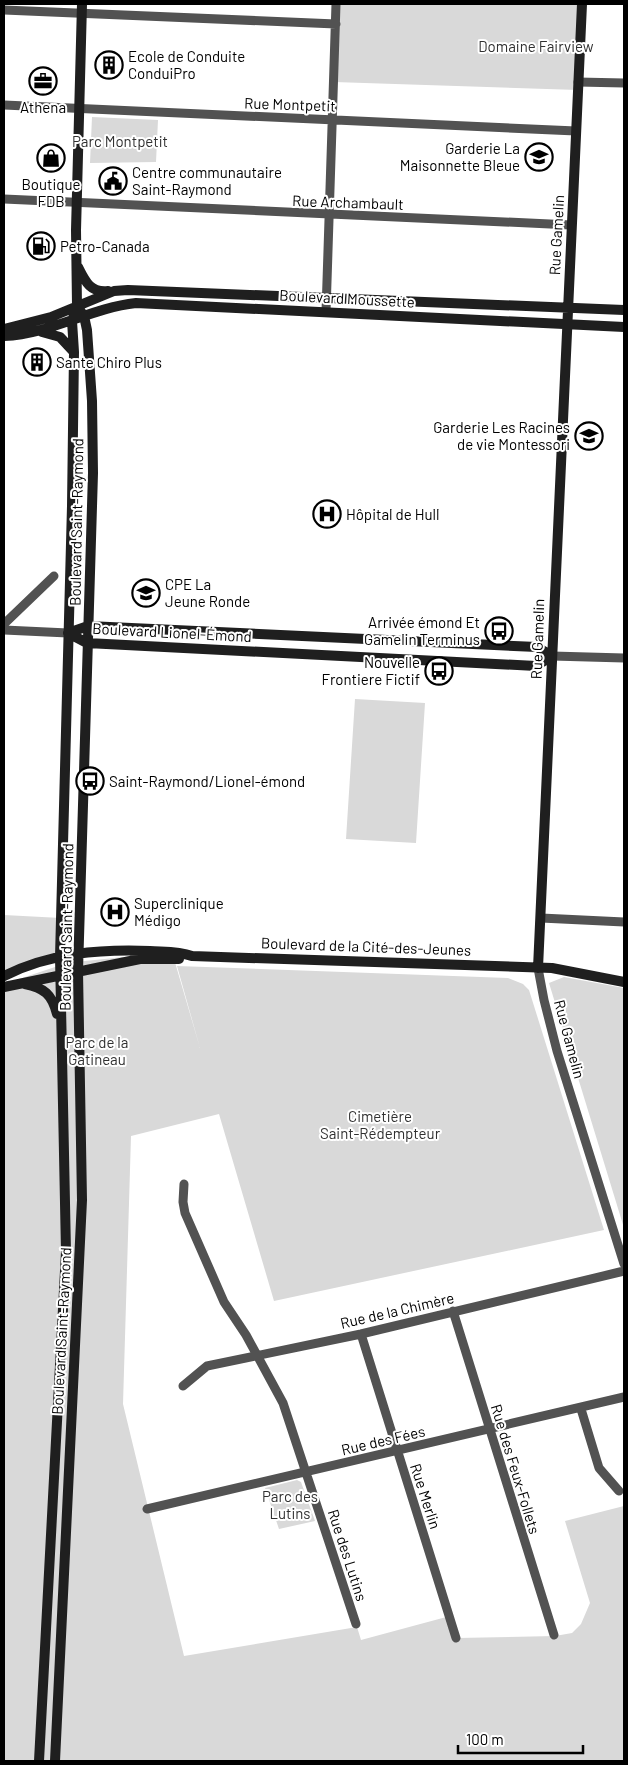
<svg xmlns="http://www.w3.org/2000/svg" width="628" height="1765" font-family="Barlow,sans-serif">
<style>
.green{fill:#d9d9d9}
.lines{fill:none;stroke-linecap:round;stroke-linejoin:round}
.street{stroke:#525252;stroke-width:9}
.secondary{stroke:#1f1f1f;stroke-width:10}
.labels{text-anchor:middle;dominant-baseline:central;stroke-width:4;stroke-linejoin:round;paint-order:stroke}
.park-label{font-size:15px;fill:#303030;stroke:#fff}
.poi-label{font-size:15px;fill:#000;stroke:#fff;text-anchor:start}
.street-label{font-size:15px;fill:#000;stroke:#fff}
</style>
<rect width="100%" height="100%" fill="#fff"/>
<path class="green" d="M 336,4 L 582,4 L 578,90 L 334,82 Z
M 92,117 L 158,120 L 156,162 L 90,163 Z
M 355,699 L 425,703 L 416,843 L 346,839 Z
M 4,915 L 61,918 L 60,957 L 4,976 Z
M 172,952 L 200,1048 L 177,966 L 508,978 L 523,984 L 529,990 L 604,1230 L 274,1301 L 219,1114 L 131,1136 L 123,1404 L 184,1656 L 357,1627 L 361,1640 L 450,1616 L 457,1638 L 555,1636 L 572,1633 L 581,1624 L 590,1603 L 565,1521 L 624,1506 L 624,1761 L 4,1761 L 4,984 L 61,965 L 85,961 Z
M 564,977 L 624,988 L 624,1228 L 549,983 Z
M 297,1480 L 301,1482 L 315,1521 L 279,1529 L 265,1488 Z"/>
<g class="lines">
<path class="street" d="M 4,10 L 336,24
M 578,82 L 624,83
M 4,105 L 576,131
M 4,199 L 571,225
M 326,312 L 336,4
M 4,624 L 54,576
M 4,630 L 68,633
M 552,656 L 624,658
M 541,918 L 624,922
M 538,968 L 544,1000 L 557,1051 L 624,1264
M 184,1184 L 183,1202 L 185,1213 L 224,1302 L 246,1335 L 283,1403 L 356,1624
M 453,1311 L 554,1635
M 361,1334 L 456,1638
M 183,1386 L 207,1366 L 361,1334 L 624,1271
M 581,1409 L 599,1468 L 619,1491
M 147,1509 L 624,1397"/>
<path class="secondary" d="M 78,267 C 85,281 90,293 108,291
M 4,329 L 51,317 L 114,291 L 128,290 L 624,310
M 42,332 L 60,337 L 74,352
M 4,336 C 51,334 90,308 136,303 L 624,327
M 68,633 L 87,643 L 536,666 L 552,656
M 68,633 L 88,626 L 537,647 L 552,656
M 538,968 L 582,4
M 4,976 C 49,953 100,949 150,951 C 164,952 178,951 192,956 L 552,968 L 624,982
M 25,984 C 44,988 52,994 57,1014
M 4,987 L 140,959 L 179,959
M 39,1761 L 66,1252 L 60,957 L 72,506 L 74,352 L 72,321 L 77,306 L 76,230 L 82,4
M 55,1761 L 82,1200 L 78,971 L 93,473 L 92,401 L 87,330 L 84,316 L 77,306"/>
</g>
<defs>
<g id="building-ring" transform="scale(1.4375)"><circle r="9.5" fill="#fff" stroke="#000" stroke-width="1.5"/><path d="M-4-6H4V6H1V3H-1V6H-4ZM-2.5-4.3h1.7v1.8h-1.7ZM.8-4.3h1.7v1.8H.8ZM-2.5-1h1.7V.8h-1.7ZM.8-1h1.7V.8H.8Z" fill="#000"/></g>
<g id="office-ring" transform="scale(1.4375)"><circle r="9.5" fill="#fff" stroke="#000" stroke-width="1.5"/><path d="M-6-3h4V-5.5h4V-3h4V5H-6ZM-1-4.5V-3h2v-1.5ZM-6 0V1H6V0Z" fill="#000"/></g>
<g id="school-ring" transform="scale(1.4375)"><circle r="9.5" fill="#fff" stroke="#000" stroke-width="1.5"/><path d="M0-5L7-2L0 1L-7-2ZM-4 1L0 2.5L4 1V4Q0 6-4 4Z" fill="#000"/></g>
<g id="shop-ring" transform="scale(1.4375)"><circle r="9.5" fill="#fff" stroke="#000" stroke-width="1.5"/><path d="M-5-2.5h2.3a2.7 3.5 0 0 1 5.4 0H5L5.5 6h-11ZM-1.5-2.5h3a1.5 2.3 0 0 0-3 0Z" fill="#000"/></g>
<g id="civic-ring" transform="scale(1.4375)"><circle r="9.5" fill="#fff" stroke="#000" stroke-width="1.5"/><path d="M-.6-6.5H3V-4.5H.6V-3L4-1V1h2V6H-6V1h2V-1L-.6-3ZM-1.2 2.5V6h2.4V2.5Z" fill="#000"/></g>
<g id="fuel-ring" transform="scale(1.4375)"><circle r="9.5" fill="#fff" stroke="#000" stroke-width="1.5"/><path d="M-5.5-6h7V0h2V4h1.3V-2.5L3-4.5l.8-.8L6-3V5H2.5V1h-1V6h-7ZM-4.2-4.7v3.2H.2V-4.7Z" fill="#000"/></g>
<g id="hospital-ring" transform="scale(1.4375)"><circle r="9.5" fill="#fff" stroke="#000" stroke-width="1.5"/><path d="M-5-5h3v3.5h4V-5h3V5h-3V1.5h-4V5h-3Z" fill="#000"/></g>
<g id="bus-ring" transform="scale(1.4375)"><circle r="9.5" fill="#fff" stroke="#000" stroke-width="1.5"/><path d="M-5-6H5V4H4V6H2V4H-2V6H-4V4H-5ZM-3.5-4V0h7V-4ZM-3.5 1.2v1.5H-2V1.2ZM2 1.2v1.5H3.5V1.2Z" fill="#000"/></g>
</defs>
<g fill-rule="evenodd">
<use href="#building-ring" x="109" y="65"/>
<use href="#office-ring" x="43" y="81"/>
<use href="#school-ring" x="539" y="157"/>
<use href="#shop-ring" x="51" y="158"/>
<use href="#civic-ring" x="113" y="181"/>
<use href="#fuel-ring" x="41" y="246"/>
<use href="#building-ring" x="37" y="362"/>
<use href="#school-ring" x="589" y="436"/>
<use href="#hospital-ring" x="327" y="514"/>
<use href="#school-ring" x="146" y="593"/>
<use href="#bus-ring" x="499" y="631"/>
<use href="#bus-ring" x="439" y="671"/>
<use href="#bus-ring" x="90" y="781"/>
<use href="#hospital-ring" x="115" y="912"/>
</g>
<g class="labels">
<g class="park-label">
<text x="536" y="46">Domaine Fairview</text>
<text x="120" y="141">Parc Montpetit</text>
<text x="97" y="1042">Parc de la<tspan x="97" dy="17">Gatineau</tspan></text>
<text x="380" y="1116">Cimetière<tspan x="380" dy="17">Saint-Rédempteur</tspan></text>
<text x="290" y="1496">Parc des<tspan x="290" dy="17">Lutins</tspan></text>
</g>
<g class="poi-label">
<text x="128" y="56">Ecole de Conduite<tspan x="128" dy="17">ConduiPro</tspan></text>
<text x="43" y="107" text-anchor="middle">Athena</text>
<text x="520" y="148" text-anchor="end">Garderie La<tspan x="520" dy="17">Maisonnette Bleue</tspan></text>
<text x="132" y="172">Centre communautaire<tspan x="132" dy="17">Saint-Raymond</tspan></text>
<text x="51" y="184" text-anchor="middle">Boutique<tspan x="51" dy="17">FDB</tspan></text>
<text x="60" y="246">Petro-Canada</text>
<text x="56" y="362">Sante Chiro Plus</text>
<text x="570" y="427" text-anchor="end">Garderie Les Racines<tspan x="570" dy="17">de vie Montessori</tspan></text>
<text x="346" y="514">Hôpital de Hull</text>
<text x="165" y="584">CPE La<tspan x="165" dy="17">Jeune Ronde</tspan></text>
<text x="480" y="622" text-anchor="end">Arrivée émond Et<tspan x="480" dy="17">Gamelin Terminus</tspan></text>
<text x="420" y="662" text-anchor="end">Nouvelle<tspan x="420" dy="17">Frontiere Fictif</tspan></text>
<text x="109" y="781">Saint-Raymond/Lionel-émond</text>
<text x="134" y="903">Superclinique<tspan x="134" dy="17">Médigo</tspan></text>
</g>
<g class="street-label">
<text transform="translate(290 104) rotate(2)">Rue Montpetit</text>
<text transform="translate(348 202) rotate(2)">Rue Archambault</text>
<text transform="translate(556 235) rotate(-87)">Rue Gamelin</text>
<text transform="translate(347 298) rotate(3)">Boulevard Moussette</text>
<text transform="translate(76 522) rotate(-89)">Boulevard Saint-Raymond</text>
<text transform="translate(172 632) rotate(3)">Boulevard Lionel-Émond</text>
<text transform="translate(537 639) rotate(-88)">Rue Gamelin</text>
<text transform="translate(66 927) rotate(-89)">Boulevard Saint-Raymond</text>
<text transform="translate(366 946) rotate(2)">Boulevard de la Cité-des-Jeunes</text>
<text transform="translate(570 1039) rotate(75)">Rue Gamelin</text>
<text transform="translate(397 1310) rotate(-13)">Rue de la Chimère</text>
<text transform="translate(61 1331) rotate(-87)">Boulevard Saint-Raymond</text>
<text transform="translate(383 1440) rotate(-13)">Rue des Fées</text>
<text transform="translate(516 1469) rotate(73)">Rue des Feux-Follets</text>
<text transform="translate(426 1496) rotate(72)">Rue Merlin</text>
<text transform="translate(348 1555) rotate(72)">Rue des Lutins</text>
</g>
</g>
<rect width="628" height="1765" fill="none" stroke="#000000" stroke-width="10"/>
<path d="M458 1745v8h125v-8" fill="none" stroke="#000000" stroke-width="2.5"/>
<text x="466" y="1745" font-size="15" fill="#000000" stroke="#ffffff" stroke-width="4" paint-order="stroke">100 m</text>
</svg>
